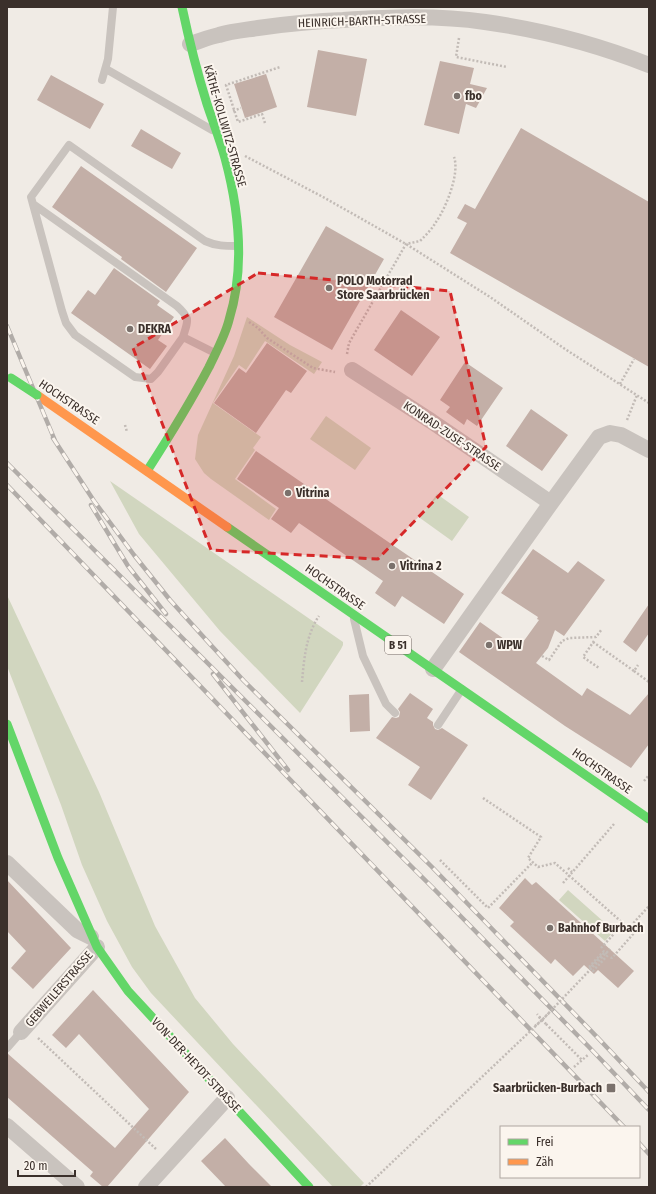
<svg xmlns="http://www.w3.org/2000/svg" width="656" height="1194" font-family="'Fira Sans Condensed',sans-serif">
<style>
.green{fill:#d1d6bf}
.building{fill:#c3afa7}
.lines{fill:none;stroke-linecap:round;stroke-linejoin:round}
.path{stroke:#c2bbb6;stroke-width:2.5;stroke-dasharray:2 2;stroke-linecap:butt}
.lane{stroke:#c9c3be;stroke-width:8}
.street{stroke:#c9c3be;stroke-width:16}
.fast{stroke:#63d668;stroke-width:9}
.slow{stroke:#ff974d;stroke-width:9}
.rail-casing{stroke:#b1aca8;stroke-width:4.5}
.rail{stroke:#fbf5ee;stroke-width:3;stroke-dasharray:9;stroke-linecap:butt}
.path-bridge{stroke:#c2bbb6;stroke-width:2.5;stroke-dasharray:2 2;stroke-linecap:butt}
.fast-bridge{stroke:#63d668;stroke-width:9}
.marked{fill:#d62828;fill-opacity:0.2;stroke:#d62828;stroke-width:3;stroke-dasharray:8 5;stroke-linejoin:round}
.poi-dot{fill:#7a716c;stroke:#fbf5ee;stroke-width:1.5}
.labels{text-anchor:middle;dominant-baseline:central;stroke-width:4;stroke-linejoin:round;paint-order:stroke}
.shield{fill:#fbf5ee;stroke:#756b66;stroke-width:1}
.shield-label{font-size:11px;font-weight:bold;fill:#3b302b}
.street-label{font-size:12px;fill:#3b302b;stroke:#fbf5ee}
.poi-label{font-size:12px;font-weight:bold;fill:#3b302b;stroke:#fbf5ee;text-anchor:start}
</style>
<rect width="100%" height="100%" fill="#f0ebe5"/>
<path class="green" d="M 247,317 L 290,345 L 322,362 L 314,374 L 265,341 L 246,370 L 239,365 L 213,403 L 261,437 L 253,448 L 255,450 L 235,479 L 276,509 L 269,520 L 211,479 L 204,473 L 195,459 L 198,435 L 234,356 Z
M 326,416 L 371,448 L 355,470 L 310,439 Z
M 110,481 L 343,642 L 343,645 L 341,649 L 300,713 L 220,631 L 139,534 Z
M 437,494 L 469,517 L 452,541 L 420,518 Z
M 7,595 L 99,792 L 155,926 L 195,998 L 233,1044 L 364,1183 L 360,1187 L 333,1187 L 151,993 L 132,967 L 107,921 L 82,865 L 61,805 L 7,666 Z
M 568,890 L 614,931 L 605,941 L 559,900 Z"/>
<path class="building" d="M 318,50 L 367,59 L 356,116 L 307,107 Z
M 440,61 L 474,68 L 470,84 L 487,88 L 476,108 L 466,104 L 459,134 L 424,125 Z
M 266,74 L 277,107 L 245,118 L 234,84 Z
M 51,75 L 104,104 L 90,129 L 37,100 Z
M 521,128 L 649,202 L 649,367 L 450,253 L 467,223 L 457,218 L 465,204 L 475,209 Z
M 141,129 L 181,153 L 172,169 L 131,146 Z
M 81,166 L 197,248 L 166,292 L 121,259 L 122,257 L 52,207 Z
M 326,226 L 384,259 L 332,350 L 274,317 Z
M 114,268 L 160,301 L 157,305 L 174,317 L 158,340 L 167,346 L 150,369 L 71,313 L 88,290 L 95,295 Z
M 401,310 L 440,337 L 412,376 L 374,350 Z
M 267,343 L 307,371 L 291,393 L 286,390 L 256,433 L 214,403 L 239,368 L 246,373 Z
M 465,362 L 503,388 L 477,426 L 467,419 L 464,425 L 446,412 L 450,407 L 440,400 Z
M 531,409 L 568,435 L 542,471 L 506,446 Z
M 256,451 L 464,594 L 444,624 L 402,596 L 395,607 L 375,593 L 383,581 L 299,523 L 291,533 L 271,519 L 279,508 L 237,479 Z
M 533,549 L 568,573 L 578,561 L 605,580 L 564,636 L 555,630 L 548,648 L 536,663 L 582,696 L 587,688 L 630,715 L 649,693 L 649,744 L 631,768 L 565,726 L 459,652 L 480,622 L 518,649 L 539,620 L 537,619 L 538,617 L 501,593 Z
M 649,604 L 649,633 L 636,652 L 623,642 Z
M 410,693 L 433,709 L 427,718 L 433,722 L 433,725 L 435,729 L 438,730 L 442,728 L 468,745 L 431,800 L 408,785 L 420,767 L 376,738 L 392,717 L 396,718 L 399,717 L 400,712 L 398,709 Z
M 369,694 L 370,731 L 350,732 L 349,695 Z
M 525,878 L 532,885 L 536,882 L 634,971 L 618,988 L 598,970 L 594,974 L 584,965 L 573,976 L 555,959 L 551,964 L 510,926 L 514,922 L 499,908 Z
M 7,880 L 71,948 L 33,989 L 11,968 L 26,951 L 7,931 Z
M 93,990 L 189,1092 L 107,1187 L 103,1187 L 90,1176 L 93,1172 L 7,1097 L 7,1053 L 115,1148 L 149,1109 L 79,1034 L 66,1048 L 52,1035 Z
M 225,1138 L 249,1164 L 272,1187 L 226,1187 L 201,1161 Z"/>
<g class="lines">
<path class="path" d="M 459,38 L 456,57 L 507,67
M 233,111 L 241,108
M 265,123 L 262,114 L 238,122 L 226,85 L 280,67
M 245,156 L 323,197 L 406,244 L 490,297 L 565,349 L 649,403
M 249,322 L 258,328 L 267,338 L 313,368 L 335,372
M 347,354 L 349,343 L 406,244 L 420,241 C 426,235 432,229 436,222 C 446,208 460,173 454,157
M 620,384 L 634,359
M 627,420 L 637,395
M 125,425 L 127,432
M 594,641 L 583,657 L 599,668
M 593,642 L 634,671 L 638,665
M 542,656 L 549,660 L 562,641 L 569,638 L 596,637 L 602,629
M 634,671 L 649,682
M 302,682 C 304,659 306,635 319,616
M 644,781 L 649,775
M 483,798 L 541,837 L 528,858 L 538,867 L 555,863 L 634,933 L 612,958 L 610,957
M 440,860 L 488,908 L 532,863
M 568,868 L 572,872
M 563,883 L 614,824
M 628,929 L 649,906
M 601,948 L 623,924
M 589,967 L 604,951 L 608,955 L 593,971 L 590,968 L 605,952
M 542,1020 L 550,1012
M 546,1024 L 582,1060
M 535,1026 L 542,1020 L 537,1014
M 38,1038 L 157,1150
M 574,1067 L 589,1054"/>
<path class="lane" d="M 106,69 L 212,130
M 102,80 L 108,59 L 113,7
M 33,204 L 177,306 C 191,319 188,320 183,337 L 215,353
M 183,337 L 158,372 L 151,379 L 135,377 L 75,335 L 66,323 L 62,311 L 31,197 L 69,145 L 205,241 C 216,246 225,246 237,246
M 354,619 L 363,656 L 386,704 L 395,713
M 438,725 L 462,689
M 7,1048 L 21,1032"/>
<path class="street" d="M 190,44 C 200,41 209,37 219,35 C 232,31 245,30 258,28 C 286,24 314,21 343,20 C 390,17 438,15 485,22 C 542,30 596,44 649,65
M 352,370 L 431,421 L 551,503 L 599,437 L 610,433 L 621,435 L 649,450
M 433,669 L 551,503
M 7,863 L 77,930 L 91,937
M 21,1032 L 97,947
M 7,1126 L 77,1187
M 146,1187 L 227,1098"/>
<path class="fast" d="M 147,471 C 169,437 190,403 209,367 C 216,352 225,336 229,320 C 245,268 239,210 225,158 C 220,140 213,122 207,104 C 197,72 189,40 182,7
M 227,527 L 649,819
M 7,724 L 58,858 L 97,947 L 128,991 L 309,1187"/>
<path class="slow" d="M 37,395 L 227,527"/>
<g class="rail-casing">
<path id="rail" d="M 7,326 L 56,443
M 53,438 L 94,501 L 134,555 L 170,600 L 209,643 L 244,681 L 431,866 L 598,1038 L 649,1092
M 7,463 L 435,890 L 588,1046 L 649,1110
M 7,485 L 624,1127
M 91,505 L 128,566 L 166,614
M 213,674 L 288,770
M 639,1143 L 649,1154"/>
</g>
<use href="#rail" class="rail"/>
<path class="path-bridge" d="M 539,1017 L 546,1024
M 366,1187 L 542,1020 L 610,949"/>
<path class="fast-bridge" d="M 11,378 L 37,395"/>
</g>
<path class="marked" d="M 258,273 L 450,291 L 486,447 L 378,559 L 211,550 L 133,348 Z"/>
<g class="poi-dot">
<circle cx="457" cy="96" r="4"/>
<circle cx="329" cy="288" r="4"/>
<circle cx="130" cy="329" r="4"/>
<circle cx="288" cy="493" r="4"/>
<circle cx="392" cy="566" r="4"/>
<circle cx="489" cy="645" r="4"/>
<circle cx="550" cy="928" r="4"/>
<rect x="606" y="1083" width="10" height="10" rx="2"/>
</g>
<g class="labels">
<rect class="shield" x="385" y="636" width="26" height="18" rx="3"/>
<g class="shield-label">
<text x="398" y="645">B 51</text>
</g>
<g class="street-label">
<text transform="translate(362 21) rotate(-2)">HEINRICH-BARTH-STRASSE</text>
<text transform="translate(225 126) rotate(74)">KÄTHE-KOLLWITZ-STRASSE</text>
<text transform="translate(69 402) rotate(34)">HOCHSTRASSE</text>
<text transform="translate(452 436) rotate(34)">KONRAD-ZUSE-STRASSE</text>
<text transform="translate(335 587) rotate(35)">HOCHSTRASSE</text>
<text transform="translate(602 771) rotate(35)">HOCHSTRASSE</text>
<text transform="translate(59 989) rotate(-49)">GEBWEILERSTRASSE</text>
<text transform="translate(196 1065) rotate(47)">VON-DER-HEYDT-STRASSE</text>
</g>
<g class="poi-label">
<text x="465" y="96">fbo</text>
<text x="337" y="281">POLO Motorrad<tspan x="337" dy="14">Store Saarbrücken</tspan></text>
<text x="138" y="329">DEKRA</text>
<text x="296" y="493">Vitrina</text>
<text x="400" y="566">Vitrina 2</text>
<text x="497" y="645">WPW</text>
<text x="558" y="928">Bahnhof Burbach</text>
<text x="602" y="1088" text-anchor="end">Saarbrücken-Burbach</text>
</g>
</g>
<rect width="656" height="1194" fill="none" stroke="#3b302b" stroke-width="16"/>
<rect x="500" y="1126" width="140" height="52" fill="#fbf5ee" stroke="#aea6a0"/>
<rect x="508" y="1139" width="20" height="6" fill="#63d668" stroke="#aea6a0"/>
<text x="536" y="1146" font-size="12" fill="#3b302b">Frei</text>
<rect x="508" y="1159" width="20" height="6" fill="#ff974d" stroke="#aea6a0"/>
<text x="536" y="1166" font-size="12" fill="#3b302b">Zäh</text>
<path d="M18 1170v6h57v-6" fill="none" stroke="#3b302b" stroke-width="2"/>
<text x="24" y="1170" font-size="12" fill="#3b302b" stroke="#fbf5ee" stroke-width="3" paint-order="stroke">20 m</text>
</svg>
